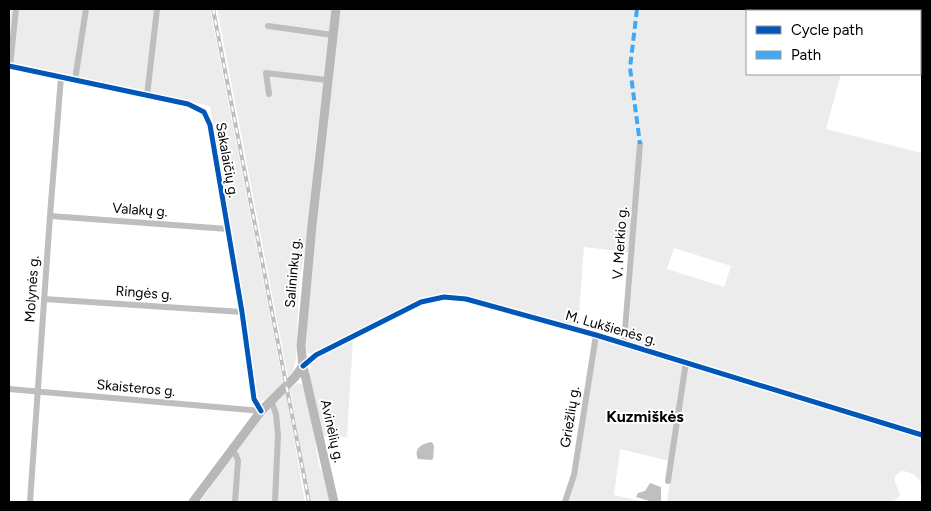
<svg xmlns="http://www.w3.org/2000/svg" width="931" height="511" font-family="Figtree,sans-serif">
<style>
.green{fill:#ececec;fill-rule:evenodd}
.water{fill:#bfbfbf}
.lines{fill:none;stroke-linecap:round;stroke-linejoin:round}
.minor{stroke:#bebebe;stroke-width:6}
.secondary{stroke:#b8b8b8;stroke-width:9}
.rail-casing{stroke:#bebebe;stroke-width:4}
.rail{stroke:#fff;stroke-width:2;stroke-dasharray:5.5;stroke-linecap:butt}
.quiet{stroke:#3fa9f5;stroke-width:4;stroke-dasharray:8 4;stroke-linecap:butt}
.cycleway-casing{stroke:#fff;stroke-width:8}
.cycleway{stroke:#0057b8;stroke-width:5}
.labels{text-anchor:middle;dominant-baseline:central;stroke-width:4;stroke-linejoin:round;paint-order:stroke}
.street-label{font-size:14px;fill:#000;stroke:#fff}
.quarter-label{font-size:16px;font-weight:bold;fill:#000;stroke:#fff}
</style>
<rect width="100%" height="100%" fill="#fff"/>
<path class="green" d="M 9,9 L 210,9 L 283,382 L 266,399 L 260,401 L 257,397 L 210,106 L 9,62 Z
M 217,9 L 333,9 L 316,143 L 305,252 L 299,279 L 296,359 L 293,371 L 288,377 Z
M 340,9 L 922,9 L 922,25 L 920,24 L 920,11 L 747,11 L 747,74 L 841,74 L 826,129 L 922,153 L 922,432 L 628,342 L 634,253 L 584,247 L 578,327 L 476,298 L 445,294 L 423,298 L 310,354 L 307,352 L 306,346 L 309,286 ZM 674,248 L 731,266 L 724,287 L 667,269 Z
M 353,339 L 347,437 L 323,436 L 309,374 L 312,362 L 316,358 Z
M 598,339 L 922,438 L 922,485 C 918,476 912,472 902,471 L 896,475 L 894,480 L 900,494 L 897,499 L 892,502 L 667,502 L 673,462 L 620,449 L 614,495 L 644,502 L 567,502 Z
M 297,383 L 302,384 L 304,386 L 315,432 L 316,449 L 319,465 L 326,480 L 330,502 L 310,502 L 290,389 Z
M 286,393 L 305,502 L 200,502 L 255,423 Z"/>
<path class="water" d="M 432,442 L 434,446 L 433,459 L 431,460 L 418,459 C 413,449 422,443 432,442 Z
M 650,483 L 661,487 L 661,502 L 653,502 L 636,497 L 638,493 L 645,491 Z"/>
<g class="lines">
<path class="minor" d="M 268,26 L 333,35
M 9,66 L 188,104 L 204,112 L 210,125 L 242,312 L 254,399 L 261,411
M 10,66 L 16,9
M 75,80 L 86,9
M 269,94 L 266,73 L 327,80
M 147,96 L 157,9
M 50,216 L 228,229
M 44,299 L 242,312
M 624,343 L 640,144
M 303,366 L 316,355 L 421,302 L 444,297 L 466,299 L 596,335 L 922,435
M 9,389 L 261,411
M 271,400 L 276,414 L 278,435 L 275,502
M 231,449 L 236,455 L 238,461 L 235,502
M 668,481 L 686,362
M 30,502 L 50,216 L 61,77
M 565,502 L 574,475 L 596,335"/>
<path class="secondary" d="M 193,502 L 261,411 L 295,377 L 303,366
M 334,502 L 303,366 L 301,346 L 312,225 L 336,9"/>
<g class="rail-casing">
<path id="rail" d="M 213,9 L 309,502"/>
</g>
<use href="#rail" class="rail"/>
<path class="quiet" d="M 637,9 L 630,68 L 640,144"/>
<g class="cycleway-casing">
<path id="cycleway" d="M 9,66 L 188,104 L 204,112 L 210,125 L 242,312 L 254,399 L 261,411
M 303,366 L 316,355 L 421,302 L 444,297 L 466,299 L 596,335 L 922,435"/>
</g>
<use href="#cycleway" class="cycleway"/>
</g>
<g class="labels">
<g class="street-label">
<text transform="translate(227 160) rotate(80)">Sakalaičių g.</text>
<text transform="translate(140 210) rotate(4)">Valakų g.</text>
<text transform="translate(620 243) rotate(-86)">V. Merkio g.</text>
<text transform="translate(293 273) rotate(-85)">Salininkų g.</text>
<text transform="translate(32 289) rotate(-86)">Molynės g.</text>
<text transform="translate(144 293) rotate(4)">Ringės g.</text>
<text transform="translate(611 328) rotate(16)">M. Lukšienės g.</text>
<text transform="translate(136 388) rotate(5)">Skaisteros g.</text>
<text transform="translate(570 417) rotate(-81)">Griežlių g.</text>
<text transform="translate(332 431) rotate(77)">Avinėlių g.</text>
</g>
<g class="quarter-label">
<text x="645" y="416">Kuzmiškės</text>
</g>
</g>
<rect width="931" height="511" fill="none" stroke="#000000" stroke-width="20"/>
<rect x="746" y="10" width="175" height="65" fill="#ffffff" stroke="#999999"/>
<rect x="756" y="26" width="25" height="8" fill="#0057b8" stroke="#999999"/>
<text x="791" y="35" font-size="15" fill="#000000">Cycle path</text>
<rect x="756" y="51" width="25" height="8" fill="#3fa9f5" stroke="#999999"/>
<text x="791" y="60" font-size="15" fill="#000000">Path</text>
</svg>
